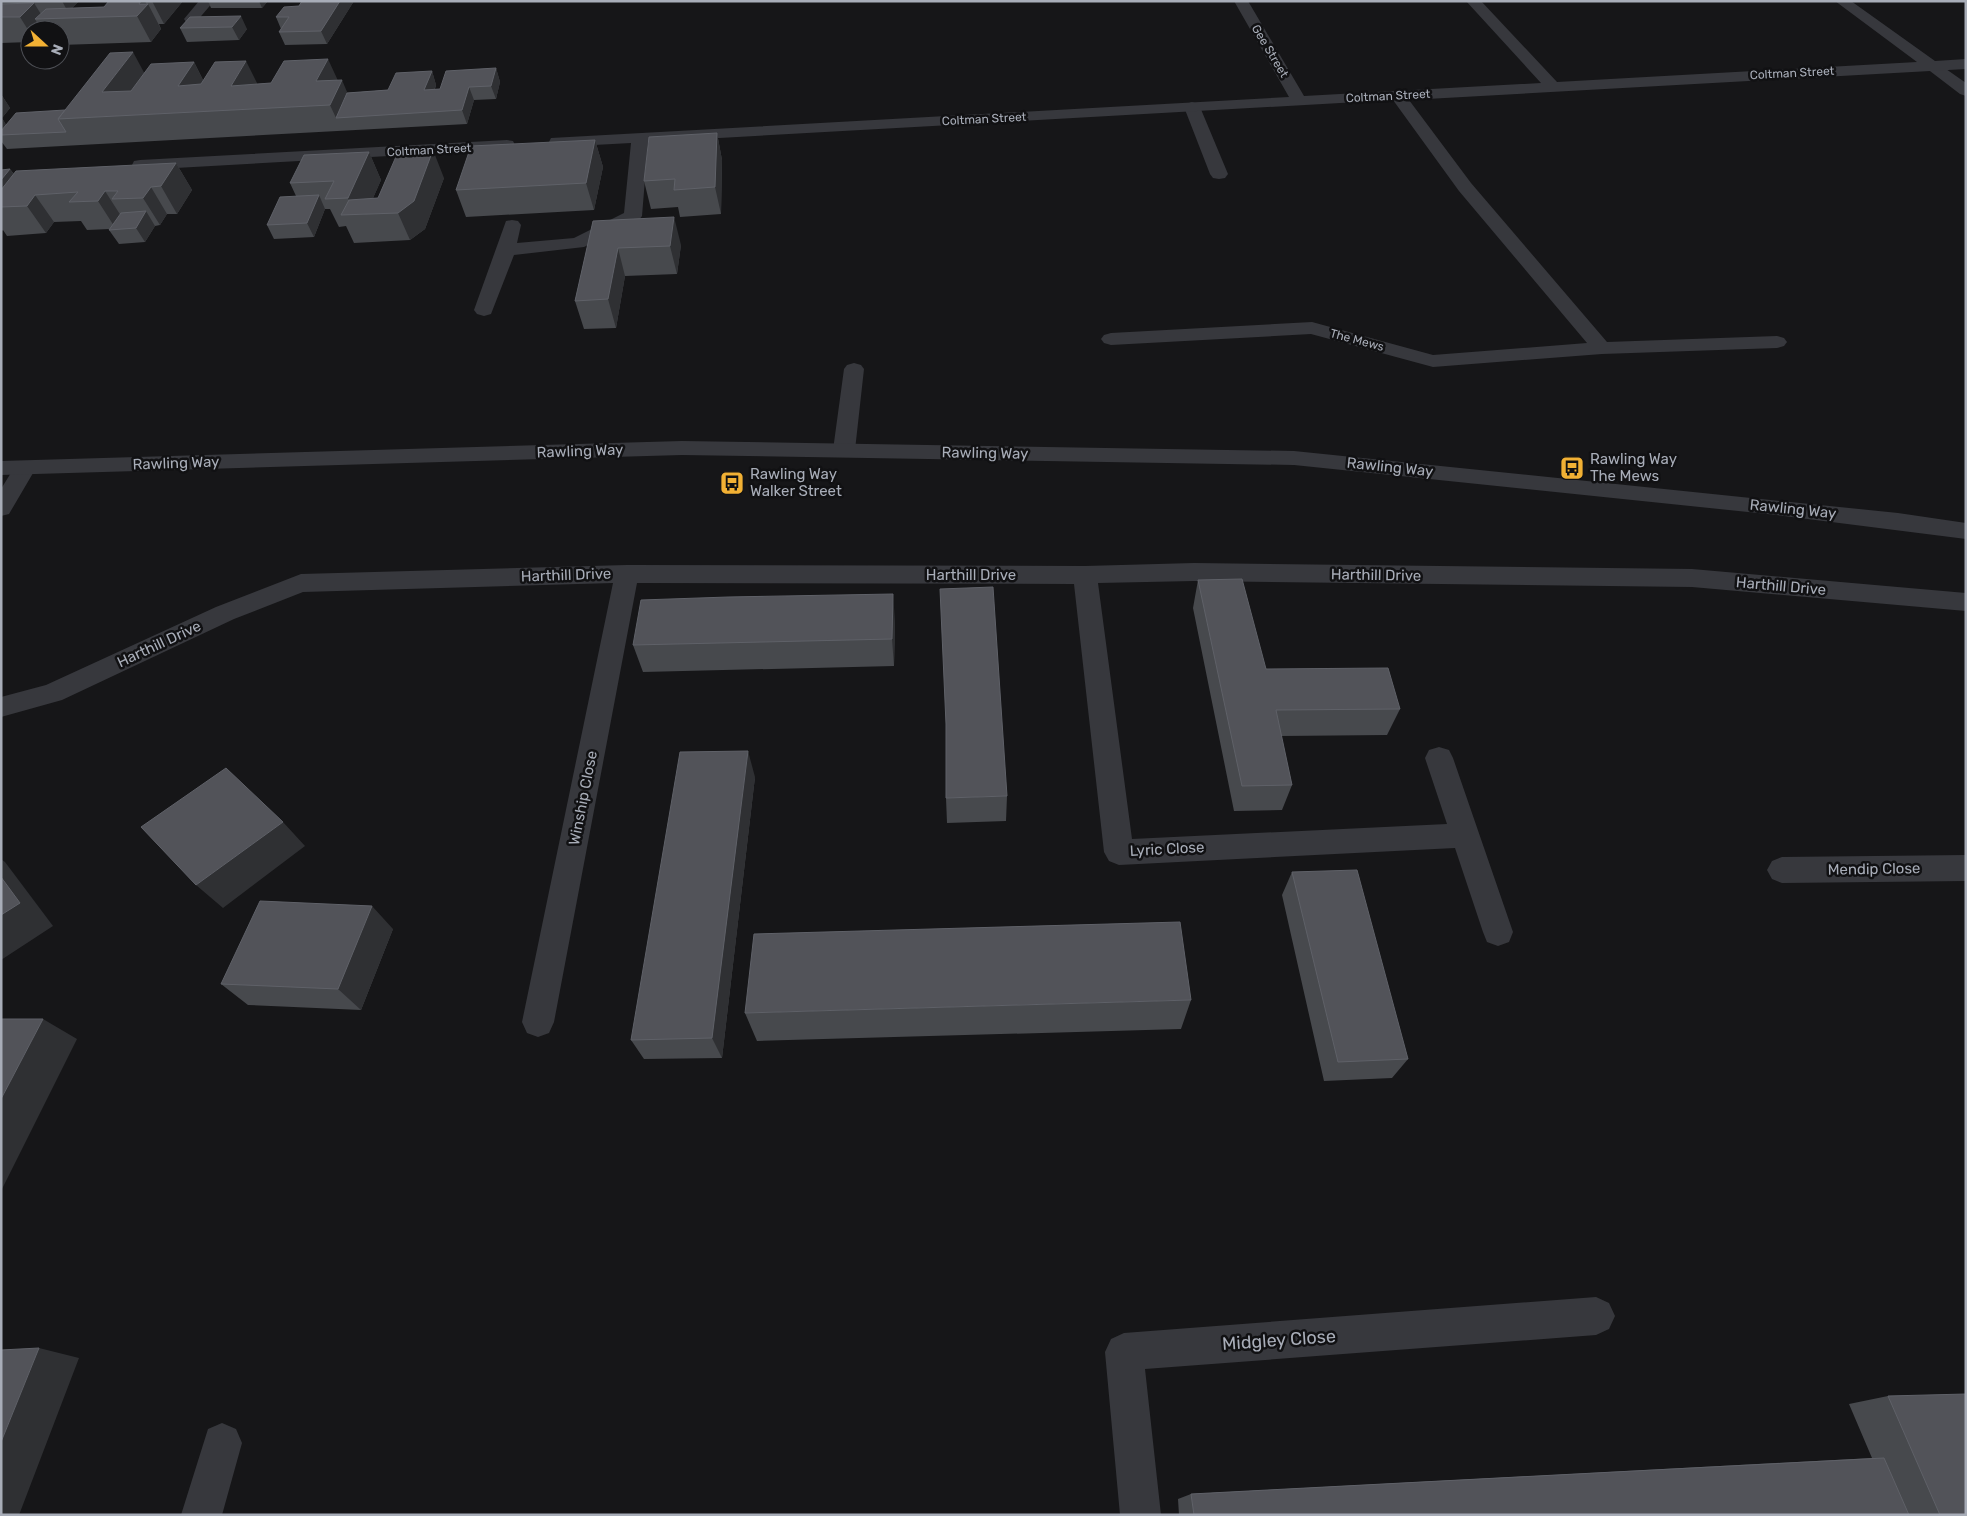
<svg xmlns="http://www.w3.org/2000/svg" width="1967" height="1516" font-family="Rubik,sans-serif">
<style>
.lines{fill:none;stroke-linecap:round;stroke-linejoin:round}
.service{fill:#37383d;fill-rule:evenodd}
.minor{fill:#37383d;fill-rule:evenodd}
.tertiary{fill:#37383d;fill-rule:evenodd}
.wall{fill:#47494d}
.shaded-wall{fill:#2f3033}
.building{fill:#525359;stroke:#5f6168}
.labels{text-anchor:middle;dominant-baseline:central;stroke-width:5;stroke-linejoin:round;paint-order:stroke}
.far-street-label{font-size:12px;fill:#a8adb8;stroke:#111113}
.street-label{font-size:15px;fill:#a8adb8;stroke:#111113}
.poi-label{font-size:15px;fill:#a8adb8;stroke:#111113;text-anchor:start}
.near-street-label{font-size:18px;fill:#a8adb8;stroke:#111113}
</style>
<rect width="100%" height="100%" fill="#161618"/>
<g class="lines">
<path class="service" d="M 1931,60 L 1936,62 L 1966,83 L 1966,96 L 1960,94 L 1926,68 L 1923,65 L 1926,62 Z
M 1192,102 L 1198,104 L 1200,107 L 1228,174 L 1225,178 L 1219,179 L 1213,178 L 1210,174 L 1184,107 L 1186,104 Z
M 854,363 L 861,365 L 864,369 L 855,450 L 852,455 L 844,457 L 836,455 L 833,450 L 844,369 L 847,365 Z"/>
<path class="minor" d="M 199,1 L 214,1 L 196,22 L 186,22 L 184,19 Z
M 1234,1 L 1248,1 L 1304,96 L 1541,83 L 1466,1 L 1481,1 L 1557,82 L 1917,62 L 1835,1 L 1851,1 L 1935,61 L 1966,59 L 1966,69 L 1409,100 L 1471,183 L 1607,342 L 1777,336 L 1784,338 L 1787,342 L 1784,346 L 1777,348 L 1602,354 L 1433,367 L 1311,334 L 1111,345 L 1104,343 L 1101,339 L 1104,335 L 1111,333 L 1312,322 L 1433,355 L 1587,343 L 1459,191 L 1393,100 L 648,142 L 642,216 L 639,220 L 584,247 L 514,255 L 491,314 L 484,316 L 477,314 L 474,310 L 506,221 L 512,220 L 518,221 L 521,225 L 517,243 L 574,238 L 624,213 L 631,143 L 557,147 L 551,146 L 549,142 L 551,138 L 1289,97 Z
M 507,140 L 513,141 L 515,145 L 513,149 L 140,170 L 134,169 L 132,165 L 134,161 L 140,160 Z
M 25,461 L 33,463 L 36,468 L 9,514 L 1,516 L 1,489 L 17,463 Z
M 1194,563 L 1692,569 L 1966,593 L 1966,611 L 1692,587 L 1194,581 L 1098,583 L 1132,839 L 1447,824 L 1425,758 L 1429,750 L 1439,747 L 1449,750 L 1453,758 L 1513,932 L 1509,942 L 1498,946 L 1487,942 L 1483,932 L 1455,848 L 1119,865 L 1109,861 L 1104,852 L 1074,584 L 637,583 L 554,1022 L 549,1033 L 538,1037 L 527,1033 L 522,1022 L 613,583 L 303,592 L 234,619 L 62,700 L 1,717 L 1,697 L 46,685 L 216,607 L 301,574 L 627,565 L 1085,566 Z
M 1966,855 L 1966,881 L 1782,883 L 1772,879 L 1767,870 L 1772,861 L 1782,857 Z
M 1596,1297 L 1609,1303 L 1615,1316 L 1609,1329 L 1596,1335 L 1145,1369 L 1161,1515 L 1120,1515 L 1105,1352 L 1111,1339 L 1124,1333 Z
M 222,1423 L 236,1429 L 242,1443 L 222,1515 L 181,1515 L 208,1429 Z"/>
<path class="tertiary" d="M 682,441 L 1294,451 L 1898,513 L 1966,523 L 1966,539 L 1777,515 L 1294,465 L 682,455 L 1,475 L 1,461 Z"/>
</g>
<path class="wall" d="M 1,1 L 79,1 L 72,8 L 104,7 L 109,1 L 183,1 L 164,24 L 159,24 L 161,29 L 151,42 L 60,45 L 60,30 L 30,30 L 30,42 L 1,43 Z
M 208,1 L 268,1 L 262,8 L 211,8 Z
M 302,1 L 354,1 L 327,44 L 285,45 L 279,32 L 281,29 L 276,17 L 299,6 Z
M 190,17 L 247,29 L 239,40 L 187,42 L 180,28 Z
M 194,62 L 203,80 L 257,84 L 338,80 L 347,93 L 388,90 L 432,71 L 436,85 L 435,89 L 440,89 L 496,68 L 500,82 L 496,99 L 474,100 L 467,124 L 7,149 L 1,141 L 1,94 L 10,108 L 2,118 L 6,125 L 65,110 L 144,73 Z
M 717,133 L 722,160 L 721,214 L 680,217 L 678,207 L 651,209 L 644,181 Z
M 595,140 L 603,167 L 594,210 L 466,217 L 456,190 Z
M 369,152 L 381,180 L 373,198 L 378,198 L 444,178 L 425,229 L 410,240 L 354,243 L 346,226 L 339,227 L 330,209 L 325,209 L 314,237 L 274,239 L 267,225 L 296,196 L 290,183 Z
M 176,163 L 192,190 L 177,214 L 167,214 L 160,225 L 155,226 L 145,242 L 119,244 L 109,230 L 110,229 L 87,230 L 81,221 L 54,222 L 46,233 L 7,236 L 3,230 L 1,232 L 1,170 L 10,169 L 14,174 Z
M 593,221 L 681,245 L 677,274 L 625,276 L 616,328 L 584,329 L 575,301 Z
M 1198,580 L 1266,669 L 1400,709 L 1387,735 L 1281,736 L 1292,785 L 1282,810 L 1234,811 L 1193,608 Z
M 895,621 L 894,666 L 643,672 L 633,645 Z
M 755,777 L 722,1058 L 644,1059 L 631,1040 Z
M 1007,796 L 1006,821 L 947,823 L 946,798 Z
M 1292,872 L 1408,1059 L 1392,1078 L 1324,1081 L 1282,895 Z
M 393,929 L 361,1010 L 248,1005 L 221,984 Z
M 1191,1000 L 1181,1029 L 757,1041 L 745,1013 Z
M 1888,1396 L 1966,1515 L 1179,1515 L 1178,1499 L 1191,1494 L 1872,1458 L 1849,1404 Z"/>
<path class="shaded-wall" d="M 62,1 L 79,1 L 68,12 Z
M 141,1 L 145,1 L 147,5 L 148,4 L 161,29 L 151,42 L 137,16 L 139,4 Z
M 152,1 L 183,1 L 164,24 Z
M 259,1 L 268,1 L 262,8 Z
M 340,1 L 354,1 L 327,44 L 321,31 Z
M 34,3 L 44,19 L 35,19 L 41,30 L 30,30 L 30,33 L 20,17 Z
M 241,16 L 247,29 L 239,40 L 232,27 Z
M 133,52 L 147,78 L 120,115 L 102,92 Z
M 328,59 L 340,85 L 342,80 L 353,106 L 336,118 L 330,105 L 316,81 Z
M 246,61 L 259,87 L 231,86 Z
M 194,62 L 207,88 L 192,112 L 178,86 Z
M 496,68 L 500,82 L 496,99 L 491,86 Z
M 432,71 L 436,85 L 429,103 L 424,90 Z
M 469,87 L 474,100 L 467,124 L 462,110 Z
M 1,94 L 10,108 L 2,118 L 7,126 L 1,132 Z
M 717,133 L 722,160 L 721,214 L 715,187 Z
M 595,140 L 603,167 L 594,210 L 586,183 Z
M 433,150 L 444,178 L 425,229 L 410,240 L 398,213 Z
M 369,152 L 381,180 L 366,214 L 356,215 L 348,198 Z
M 176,163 L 192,190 L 177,214 L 161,186 Z
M 10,169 L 29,196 L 1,207 L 1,180 Z
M 151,187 L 167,214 L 160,225 L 143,198 Z
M 105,191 L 123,219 L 116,229 L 98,201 Z
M 35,195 L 54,222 L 46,233 L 27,206 Z
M 319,195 L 325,209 L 314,237 L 307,223 Z
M 146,211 L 155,226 L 145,242 L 136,228 Z
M 674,217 L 681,245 L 677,274 L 670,246 Z
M 618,248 L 625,276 L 616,328 L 608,299 Z
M 893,594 L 895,621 L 894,666 L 892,639 Z
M 748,751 L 755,777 L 722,1058 L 712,1038 Z
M 283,822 L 305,846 L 223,908 L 196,885 Z
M 1,859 L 5,862 L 53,926 L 1,960 Z
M 372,906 L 393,929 L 361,1010 L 338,989 Z
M 43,1019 L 77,1039 L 1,1191 L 1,1099 Z
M 39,1348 L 79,1358 L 19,1515 L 1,1515 L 1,1442 Z"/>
<path class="building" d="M 109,1 L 141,1 L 139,4 L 148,4 L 137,16 L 35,19 L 46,9 L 104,7 Z
M 302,1 L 340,1 L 321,31 L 279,32 L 289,17 L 276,17 L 284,7 L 299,6 Z
M 34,3 L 20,17 L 1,17 L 1,4 Z
M 241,16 L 232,27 L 180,28 L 190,17 Z
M 133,52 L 102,92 L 131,91 L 151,64 L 194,62 L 178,86 L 201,84 L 215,62 L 246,61 L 231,86 L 271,83 L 284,61 L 328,59 L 316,81 L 342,80 L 330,105 L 58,119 L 110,53 Z
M 496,68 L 491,86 L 469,87 L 462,110 L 336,118 L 347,93 L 388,90 L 396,73 L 432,71 L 424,90 L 440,89 L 446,71 Z
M 65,110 L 58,119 L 66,132 L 1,135 L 1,131 L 16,113 Z
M 717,133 L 715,187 L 674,190 L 675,179 L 644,181 L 649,137 Z
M 595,140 L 586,183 L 456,190 L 471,146 Z
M 433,150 L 414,201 L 398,213 L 341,215 L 349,200 L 378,198 L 398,152 Z
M 369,152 L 348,198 L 325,199 L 334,181 L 290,183 L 304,155 Z
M 176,163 L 161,186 L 151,187 L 143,198 L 112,199 L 118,191 L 105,191 L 98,201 L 69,202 L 78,192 L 35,195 L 27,206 L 1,207 L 1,190 L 16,171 Z
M 10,169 L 1,180 L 1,170 Z
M 319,195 L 307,223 L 267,225 L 280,197 Z
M 146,211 L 136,228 L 109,230 L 121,213 Z
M 674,217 L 670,246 L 618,248 L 608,299 L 575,301 L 593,221 Z
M 1242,579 L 1266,669 L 1388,668 L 1400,709 L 1276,710 L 1292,785 L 1242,786 L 1198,580 Z
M 993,587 L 1007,796 L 946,798 L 946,724 L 940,589 Z
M 893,594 L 892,639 L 633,645 L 641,600 L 728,597 Z
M 748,751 L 712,1038 L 631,1040 L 680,752 Z
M 226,768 L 283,822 L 196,885 L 141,827 Z
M 1357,870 L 1408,1059 L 1338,1062 L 1292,872 Z
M 1,877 L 20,903 L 1,915 Z
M 260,901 L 372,906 L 338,989 L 221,984 Z
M 1180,922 L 1191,1000 L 745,1013 L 754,934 Z
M 1,1019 L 43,1019 L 1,1099 Z
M 39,1348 L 1,1442 L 1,1350 Z
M 1966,1394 L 1966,1515 L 1940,1515 L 1888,1396 Z
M 1884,1458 L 1909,1515 L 1194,1515 L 1191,1494 Z"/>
<defs>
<g id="bus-square" transform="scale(1.25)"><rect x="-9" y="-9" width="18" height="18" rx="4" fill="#f2b134" stroke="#111113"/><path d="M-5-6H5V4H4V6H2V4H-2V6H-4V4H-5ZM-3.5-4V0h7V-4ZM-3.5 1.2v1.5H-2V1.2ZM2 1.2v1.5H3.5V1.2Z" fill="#111"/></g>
</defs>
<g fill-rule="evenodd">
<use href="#bus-square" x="1572" y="468"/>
<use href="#bus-square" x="732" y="483"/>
</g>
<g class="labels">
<g class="far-street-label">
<text transform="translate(1270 51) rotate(59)">Gee Street</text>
<text transform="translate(1792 73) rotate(-3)">Coltman Street</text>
<text transform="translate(1388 96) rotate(-3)">Coltman Street</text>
<text transform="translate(984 119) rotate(-3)">Coltman Street</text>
<text transform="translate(429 150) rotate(-3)">Coltman Street</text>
<text transform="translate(1357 340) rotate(15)">The Mews</text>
</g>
<g class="street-label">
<text transform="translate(580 451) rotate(-2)">Rawling Way</text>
<text transform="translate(985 453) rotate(1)">Rawling Way</text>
<text transform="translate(176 463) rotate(-2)">Rawling Way</text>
<text transform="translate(1390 467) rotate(6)">Rawling Way</text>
<text transform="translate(1793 509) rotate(6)">Rawling Way</text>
<text transform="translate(566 575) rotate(-2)">Harthill Drive</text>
<text x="971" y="575">Harthill Drive</text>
<text transform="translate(1376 575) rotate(1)">Harthill Drive</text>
<text transform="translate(1781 586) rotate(5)">Harthill Drive</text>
<text transform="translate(159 644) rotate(-25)">Harthill Drive</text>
<text transform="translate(583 798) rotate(-79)">Winship Close</text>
<text transform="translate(1167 849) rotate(-3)">Lyric Close</text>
<text transform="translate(1874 869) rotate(-1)">Mendip Close</text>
</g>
<g class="poi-label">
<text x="1590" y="459">Rawling Way<tspan x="1590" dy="17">The Mews</tspan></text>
<text x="750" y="474">Rawling Way<tspan x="750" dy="17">Walker Street</tspan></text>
</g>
<g class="near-street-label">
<text transform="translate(1279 1340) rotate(-4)">Midgley Close</text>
</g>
</g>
<rect width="1967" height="1516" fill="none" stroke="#a8adb8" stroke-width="5"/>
<g transform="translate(45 45) rotate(111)"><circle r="24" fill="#111113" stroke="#4d4f55"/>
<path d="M0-4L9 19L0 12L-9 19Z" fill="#f2b134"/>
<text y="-8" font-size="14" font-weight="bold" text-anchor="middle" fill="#a8adb8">N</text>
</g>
</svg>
